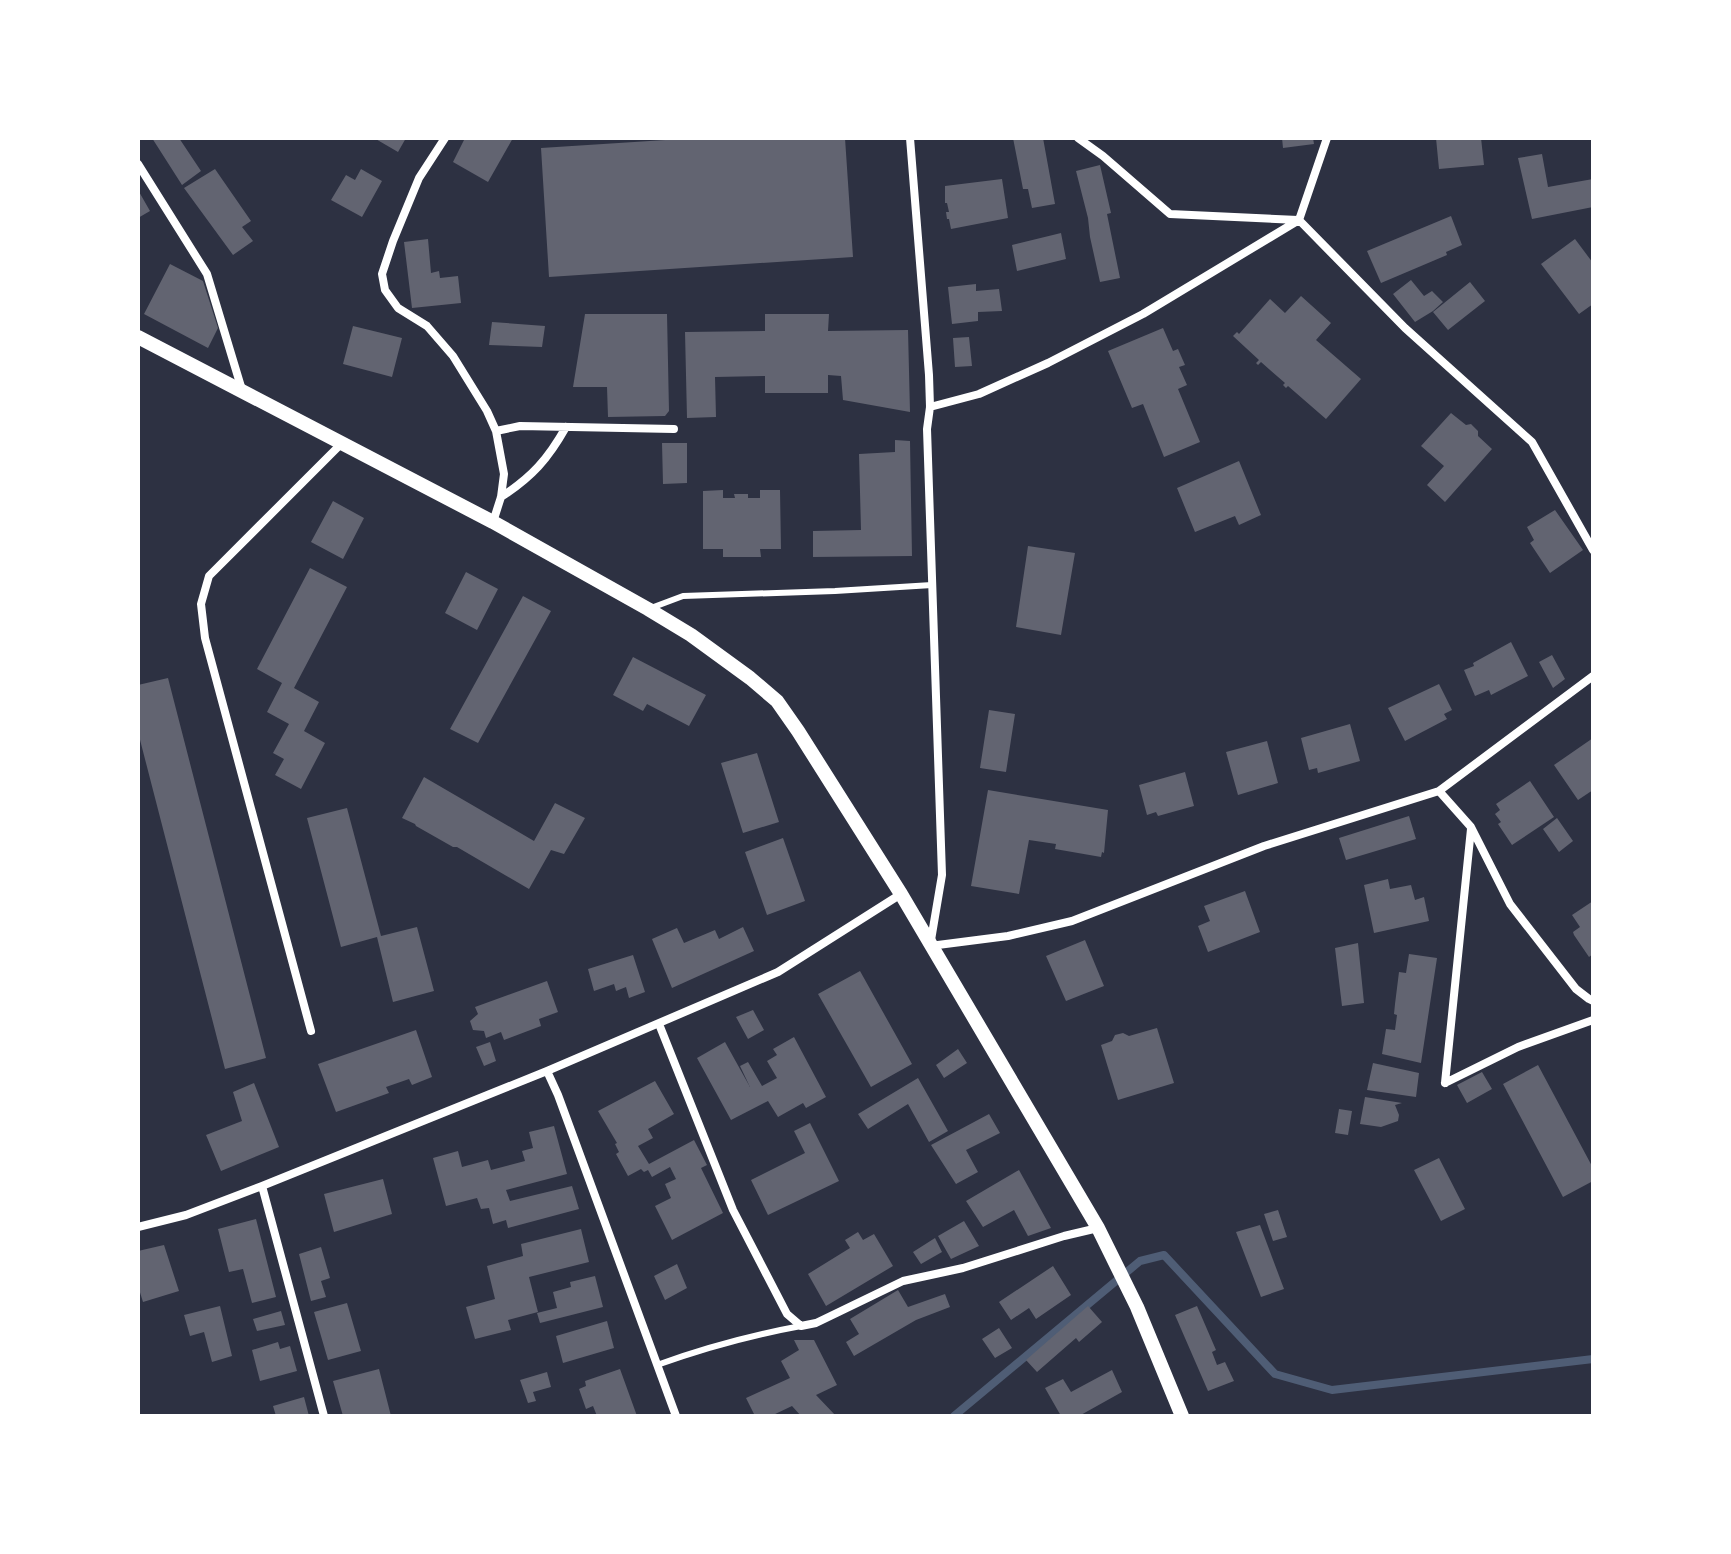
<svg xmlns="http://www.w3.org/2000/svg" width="1731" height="1554" font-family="Lato,sans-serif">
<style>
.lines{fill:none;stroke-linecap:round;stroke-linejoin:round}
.stream{stroke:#4f5d75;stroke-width:8}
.building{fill:#626471}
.service{stroke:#fff;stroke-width:6}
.minor{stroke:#fff;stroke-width:8}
.tertiary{stroke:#fff;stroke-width:14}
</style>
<rect width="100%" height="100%" fill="#2d3142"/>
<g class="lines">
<path class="stream" d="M 954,1416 L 1140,1261 L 1164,1255 L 1275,1374 L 1332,1390 L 1593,1359"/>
</g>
<path class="building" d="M 152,138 L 179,138 L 201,171 L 182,185 Z
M 374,138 L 406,138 L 398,152 Z
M 465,138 L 513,138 L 488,182 L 453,162 Z
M 696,138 L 845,138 L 853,257 L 549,277 L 541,148 Z
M 1013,138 L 1043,138 L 1055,204 L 1032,208 L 1028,189 L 1023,189 Z
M 1282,138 L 1313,138 L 1314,144 L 1283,148 Z
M 1436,138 L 1481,138 L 1484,165 L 1439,169 Z
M 1542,154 L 1548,187 L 1593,179 L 1593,207 L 1532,219 L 1518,158 Z
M 1100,165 L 1111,213 L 1107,214 L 1120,278 L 1100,282 L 1090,237 L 1088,218 L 1076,171 Z
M 215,169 L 251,221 L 242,227 L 253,241 L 233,255 L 184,188 Z
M 361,169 L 382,181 L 362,217 L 331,200 L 346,175 L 355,180 Z
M 1002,179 L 1008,218 L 951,229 L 949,219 L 947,219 L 946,212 L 949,212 L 947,203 L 945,203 L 945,186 Z
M 138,190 L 150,211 L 138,218 Z
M 1451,216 L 1462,245 L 1446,252 L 1447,255 L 1381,283 L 1367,251 Z
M 1061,233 L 1066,259 L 1017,271 L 1012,245 Z
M 428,239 L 431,273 L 439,271 L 440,278 L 458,276 L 461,303 L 412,308 L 404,242 Z
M 1575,239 L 1593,263 L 1593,304 L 1579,314 L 1541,264 Z
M 170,264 L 203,281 L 218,328 L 208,348 L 144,314 Z
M 1411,280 L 1424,296 L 1432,291 L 1443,302 L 1433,311 L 1415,322 L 1393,294 Z
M 1470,282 L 1485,301 L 1448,330 L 1433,312 Z
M 976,284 L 976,291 L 999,289 L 1002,311 L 978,312 L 978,321 L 952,324 L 948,287 Z
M 1301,296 L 1331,323 L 1316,340 L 1361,379 L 1326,419 L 1288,386 L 1286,388 L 1283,385 L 1285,383 L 1261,362 L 1258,365 L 1256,363 L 1259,360 L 1233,336 L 1237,332 L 1239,334 L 1270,299 L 1285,313 Z
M 585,314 L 667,314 L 669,411 L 665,416 L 608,417 L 607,387 L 573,387 Z
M 765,314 L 829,314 L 828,331 L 908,330 L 910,412 L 843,400 L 841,376 L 828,375 L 828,393 L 765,393 L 765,376 L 715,377 L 716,417 L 687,418 L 685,332 L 765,331 Z
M 492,322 L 545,326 L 542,347 L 489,345 Z
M 353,326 L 402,338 L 392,377 L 343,364 Z
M 1163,328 L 1173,351 L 1178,349 L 1185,365 L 1179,367 L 1187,385 L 1178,389 L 1200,442 L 1164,457 L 1143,404 L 1132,408 L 1108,351 Z
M 969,337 L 972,366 L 955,367 L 953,338 Z
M 1451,413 L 1466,425 L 1471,424 L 1478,431 L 1478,436 L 1492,449 L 1445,502 L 1427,485 L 1444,466 L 1421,446 Z
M 895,440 L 910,441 L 912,556 L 813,557 L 813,531 L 861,530 L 859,454 L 895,452 Z
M 662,443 L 687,443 L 687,483 L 663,484 Z
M 1239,461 L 1261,515 L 1239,525 L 1235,516 L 1195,532 L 1177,488 Z
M 723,490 L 723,498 L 735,498 L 734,494 L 748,494 L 748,498 L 760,498 L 760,490 L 780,490 L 781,549 L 760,549 L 761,557 L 723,557 L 723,549 L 703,549 L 703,491 Z
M 333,501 L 364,518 L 343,559 L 311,542 Z
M 1555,510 L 1583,550 L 1550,573 L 1530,543 L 1534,540 L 1527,527 Z
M 1028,546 L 1075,553 L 1061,635 L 1016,627 Z
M 310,568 L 347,587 L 294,688 L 319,702 L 304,731 L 325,743 L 301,789 L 275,775 L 284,759 L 273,753 L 289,724 L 267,712 L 282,683 L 257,669 Z
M 466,572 L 498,589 L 477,630 L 445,613 Z
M 523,596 L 551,611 L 478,743 L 450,729 Z
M 1511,642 L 1528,676 L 1491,695 L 1489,690 L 1475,696 L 1464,670 L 1474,666 L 1473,663 Z
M 1552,655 L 1565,679 L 1553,688 L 1539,662 Z
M 633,657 L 706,695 L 689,726 L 647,704 L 643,711 L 613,695 Z
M 168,678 L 266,1058 L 225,1069 L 138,732 L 138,685 Z
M 1439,684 L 1452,710 L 1444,714 L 1447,719 L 1405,741 L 1388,708 Z
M 989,710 L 1015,714 L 1006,772 L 980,768 Z
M 1350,724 L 1360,761 L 1318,773 L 1317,768 L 1309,770 L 1301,738 Z
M 1593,738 L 1593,790 L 1578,800 L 1554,765 Z
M 1267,741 L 1278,783 L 1238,795 L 1226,752 Z
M 757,753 L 779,822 L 743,833 L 721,763 Z
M 1185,772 L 1194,806 L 1158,816 L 1156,812 L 1147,815 L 1139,785 Z
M 424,777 L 534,841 L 555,803 L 585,818 L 564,854 L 551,850 L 529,889 L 457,847 L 453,847 L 416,826 L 415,824 L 402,818 Z
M 1530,781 L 1554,817 L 1512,845 L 1498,824 L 1501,822 L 1495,814 L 1500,810 L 1496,804 Z
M 988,790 L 1108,810 L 1104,853 L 1102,852 L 1101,857 L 1055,849 L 1056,844 L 1029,840 L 1019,894 L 971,886 Z
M 347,808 L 381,936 L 417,927 L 434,991 L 393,1002 L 377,937 L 341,947 L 307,818 Z
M 1409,816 L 1416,839 L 1346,860 L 1339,838 Z
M 1557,818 L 1573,841 L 1559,852 L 1543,829 Z
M 783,838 L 805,901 L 767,915 L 745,852 Z
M 1388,879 L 1390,889 L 1411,885 L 1415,900 L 1424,897 L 1429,921 L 1374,933 L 1364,885 Z
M 1245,891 L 1260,932 L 1208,952 L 1198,926 L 1210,921 L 1204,906 Z
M 1593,901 L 1593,954 L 1589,957 L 1574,935 L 1573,932 L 1580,927 L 1572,915 Z
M 743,927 L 754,951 L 672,988 L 652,939 L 677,928 L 684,943 L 715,930 L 719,939 Z
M 1085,940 L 1104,986 L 1066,1001 L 1046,956 Z
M 1358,943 L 1364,1003 L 1342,1006 L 1335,948 Z
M 1409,954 L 1437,958 L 1421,1063 L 1382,1054 L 1386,1029 L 1395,1030 L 1397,1015 L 1394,1014 L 1395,1004 L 1399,972 L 1406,973 Z
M 633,955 L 645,992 L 629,998 L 626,987 L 616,991 L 614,984 L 594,991 L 588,969 Z
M 860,971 L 912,1064 L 871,1087 L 818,994 Z
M 547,981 L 558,1012 L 539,1019 L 541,1026 L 504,1040 L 501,1032 L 486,1038 L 484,1031 L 473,1030 L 470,1021 L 478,1014 L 475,1007 Z
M 753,1010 L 764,1030 L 748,1039 L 736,1017 Z
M 1157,1028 L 1174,1083 L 1118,1100 L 1101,1045 L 1112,1041 L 1115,1035 L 1123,1033 L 1129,1036 Z
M 416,1030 L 432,1077 L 412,1085 L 409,1079 L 386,1087 L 389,1093 L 336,1112 L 318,1064 Z
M 794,1037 L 826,1097 L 806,1108 L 803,1103 L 778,1117 L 768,1101 L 731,1120 L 697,1058 L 725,1042 L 750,1087 L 740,1066 L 748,1062 L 762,1086 L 777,1078 L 767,1061 L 777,1055 L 773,1049 Z
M 490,1042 L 496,1061 L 484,1066 L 476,1047 Z
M 958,1049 L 967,1063 L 944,1078 L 936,1065 Z
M 1373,1063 L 1419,1073 L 1416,1097 L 1367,1090 Z
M 1538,1065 L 1593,1168 L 1593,1181 L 1563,1197 L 1503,1084 Z
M 1482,1072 L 1492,1089 L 1467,1103 L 1457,1085 Z
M 918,1078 L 948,1131 L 929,1142 L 908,1104 L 868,1129 L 858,1114 Z
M 655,1081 L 674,1114 L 648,1129 L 653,1138 L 638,1146 L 649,1164 L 694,1140 L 707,1165 L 701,1168 L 723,1213 L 672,1240 L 655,1206 L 671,1198 L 665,1184 L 676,1179 L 670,1167 L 652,1177 L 648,1170 L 644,1172 L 641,1169 L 628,1176 L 616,1154 L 619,1152 L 615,1144 L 617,1143 L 598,1111 Z
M 254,1083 L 279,1147 L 221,1171 L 206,1135 L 242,1121 L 233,1092 Z
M 1365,1097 L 1402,1103 L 1395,1105 L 1399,1115 L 1398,1121 L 1381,1127 L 1360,1124 Z
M 1339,1109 L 1352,1111 L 1348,1135 L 1335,1133 Z
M 989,1114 L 1000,1133 L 966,1150 L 978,1172 L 956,1184 L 931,1145 Z
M 810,1123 L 839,1181 L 768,1215 L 751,1180 L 805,1153 L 794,1131 Z
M 554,1126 L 567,1174 L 506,1190 L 510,1201 L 572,1186 L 579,1209 L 508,1228 L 506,1220 L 493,1224 L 489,1208 L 481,1209 L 477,1198 L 446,1206 L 433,1158 L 458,1151 L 462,1167 L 488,1160 L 491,1170 L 525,1161 L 522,1151 L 533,1148 L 529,1132 Z
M 1439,1158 L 1465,1209 L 1441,1221 L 1414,1170 Z
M 1019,1170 L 1051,1228 L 1028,1236 L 1014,1210 L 983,1227 L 966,1201 Z
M 383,1179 L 392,1214 L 334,1232 L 324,1194 Z
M 1278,1210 L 1287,1237 L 1273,1241 L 1264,1214 Z
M 256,1219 L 276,1297 L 252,1303 L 243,1269 L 229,1272 L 218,1229 Z
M 964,1221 L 979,1246 L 951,1259 L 938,1236 Z
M 1260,1225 L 1284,1289 L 1261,1297 L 1236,1232 Z
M 581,1229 L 589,1262 L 529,1277 L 538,1312 L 508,1320 L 511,1330 L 475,1339 L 466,1307 L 495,1299 L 487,1266 L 523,1256 L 521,1244 Z
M 858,1232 L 863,1240 L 874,1234 L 893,1266 L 826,1306 L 808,1274 L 850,1248 L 845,1240 Z
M 935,1238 L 942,1252 L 921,1264 L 913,1252 Z
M 164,1245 L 179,1291 L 143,1302 L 138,1286 L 138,1251 Z
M 321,1247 L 330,1278 L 321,1281 L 326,1297 L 311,1301 L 299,1254 Z
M 677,1264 L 687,1288 L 665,1300 L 654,1276 Z
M 1053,1266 L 1071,1295 L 1036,1319 L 1029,1308 L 1011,1320 L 999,1302 Z
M 595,1276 L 603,1307 L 540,1323 L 537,1313 L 557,1308 L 553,1292 L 571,1287 L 570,1282 Z
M 898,1290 L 908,1307 L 945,1294 L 950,1307 L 916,1320 L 854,1356 L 846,1342 L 859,1334 L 850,1319 Z
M 347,1303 L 361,1351 L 328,1360 L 314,1312 Z
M 220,1306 L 232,1356 L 212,1362 L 204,1332 L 190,1336 L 184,1315 Z
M 1088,1306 L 1102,1322 L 1079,1342 L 1076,1338 L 1037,1372 L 1026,1360 Z
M 1197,1306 L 1216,1350 L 1212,1352 L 1217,1365 L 1225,1362 L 1234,1381 L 1208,1391 L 1175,1315 Z
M 281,1311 L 285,1325 L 257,1331 L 253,1319 Z
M 607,1321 L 614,1348 L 563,1363 L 556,1336 Z
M 999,1328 L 1012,1348 L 995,1358 L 982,1339 Z
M 794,1340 L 814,1340 L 837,1385 L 816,1395 L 836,1416 L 801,1416 L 792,1406 L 771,1416 L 755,1416 L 746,1398 L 790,1378 L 781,1361 L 799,1350 Z
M 278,1342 L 280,1349 L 290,1346 L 297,1371 L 260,1381 L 252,1350 Z
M 379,1369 L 391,1416 L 343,1416 L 333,1381 Z
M 620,1369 L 637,1416 L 597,1416 L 593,1406 L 586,1409 L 579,1389 L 586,1386 L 585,1381 Z
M 1112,1370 L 1122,1392 L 1079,1416 L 1061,1416 L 1045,1388 L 1063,1379 L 1071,1392 Z
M 547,1372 L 551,1387 L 533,1392 L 536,1401 L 528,1403 L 520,1380 Z
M 304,1397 L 309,1416 L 276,1416 L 273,1406 Z"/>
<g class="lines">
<path class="service" d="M 651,608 L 683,596 L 835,591 L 932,585
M 657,1365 C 704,1348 752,1335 801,1326"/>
<path class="minor" d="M 445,138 L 419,178 L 393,241 L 382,274 L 385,290 L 398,308 L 427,326 L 453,356 L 487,411 L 496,431 L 504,474 L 501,497 L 493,522
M 910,138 L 929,375 L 930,407 L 927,429 L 942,875 L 930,946 L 1008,936 L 1072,921 L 1264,846 L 1439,791 L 1593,676
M 1078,138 L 1103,156 L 1170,214 L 1298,220
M 138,164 L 207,274 L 242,390
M 1299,220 L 1405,328 L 1532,442 L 1593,550
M 1299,220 L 1327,138
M 930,407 L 979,394 L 1048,363 L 1143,314 L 1299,220
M 496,431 L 520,426 L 674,429
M 501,497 C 532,477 548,459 566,427
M 1439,791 L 1471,827 L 1510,904 L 1576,989 L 1589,999 L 1593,1001
M 659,1024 L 733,1210 L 787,1314 L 801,1326 L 816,1323 L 903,1281 L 963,1268 L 1064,1236 L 1098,1228
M 311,1031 L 205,638 L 201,604 L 209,576 L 342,443
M 547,1071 L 558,1095 L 676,1416
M 1445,1083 L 1471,829
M 1445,1083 L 1518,1047 L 1593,1020
M 262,1186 L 324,1416
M 138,1227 L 186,1215 L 262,1186 L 547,1071 L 778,972 L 901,894"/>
<path class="tertiary" d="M 138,337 L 493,522 L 648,609 L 691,635 L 750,678 L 777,701 L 798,731 L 901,894 L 1098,1228 L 1137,1307 L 1182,1416"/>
</g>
<rect width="1731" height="1554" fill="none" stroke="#ffffff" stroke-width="280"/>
</svg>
